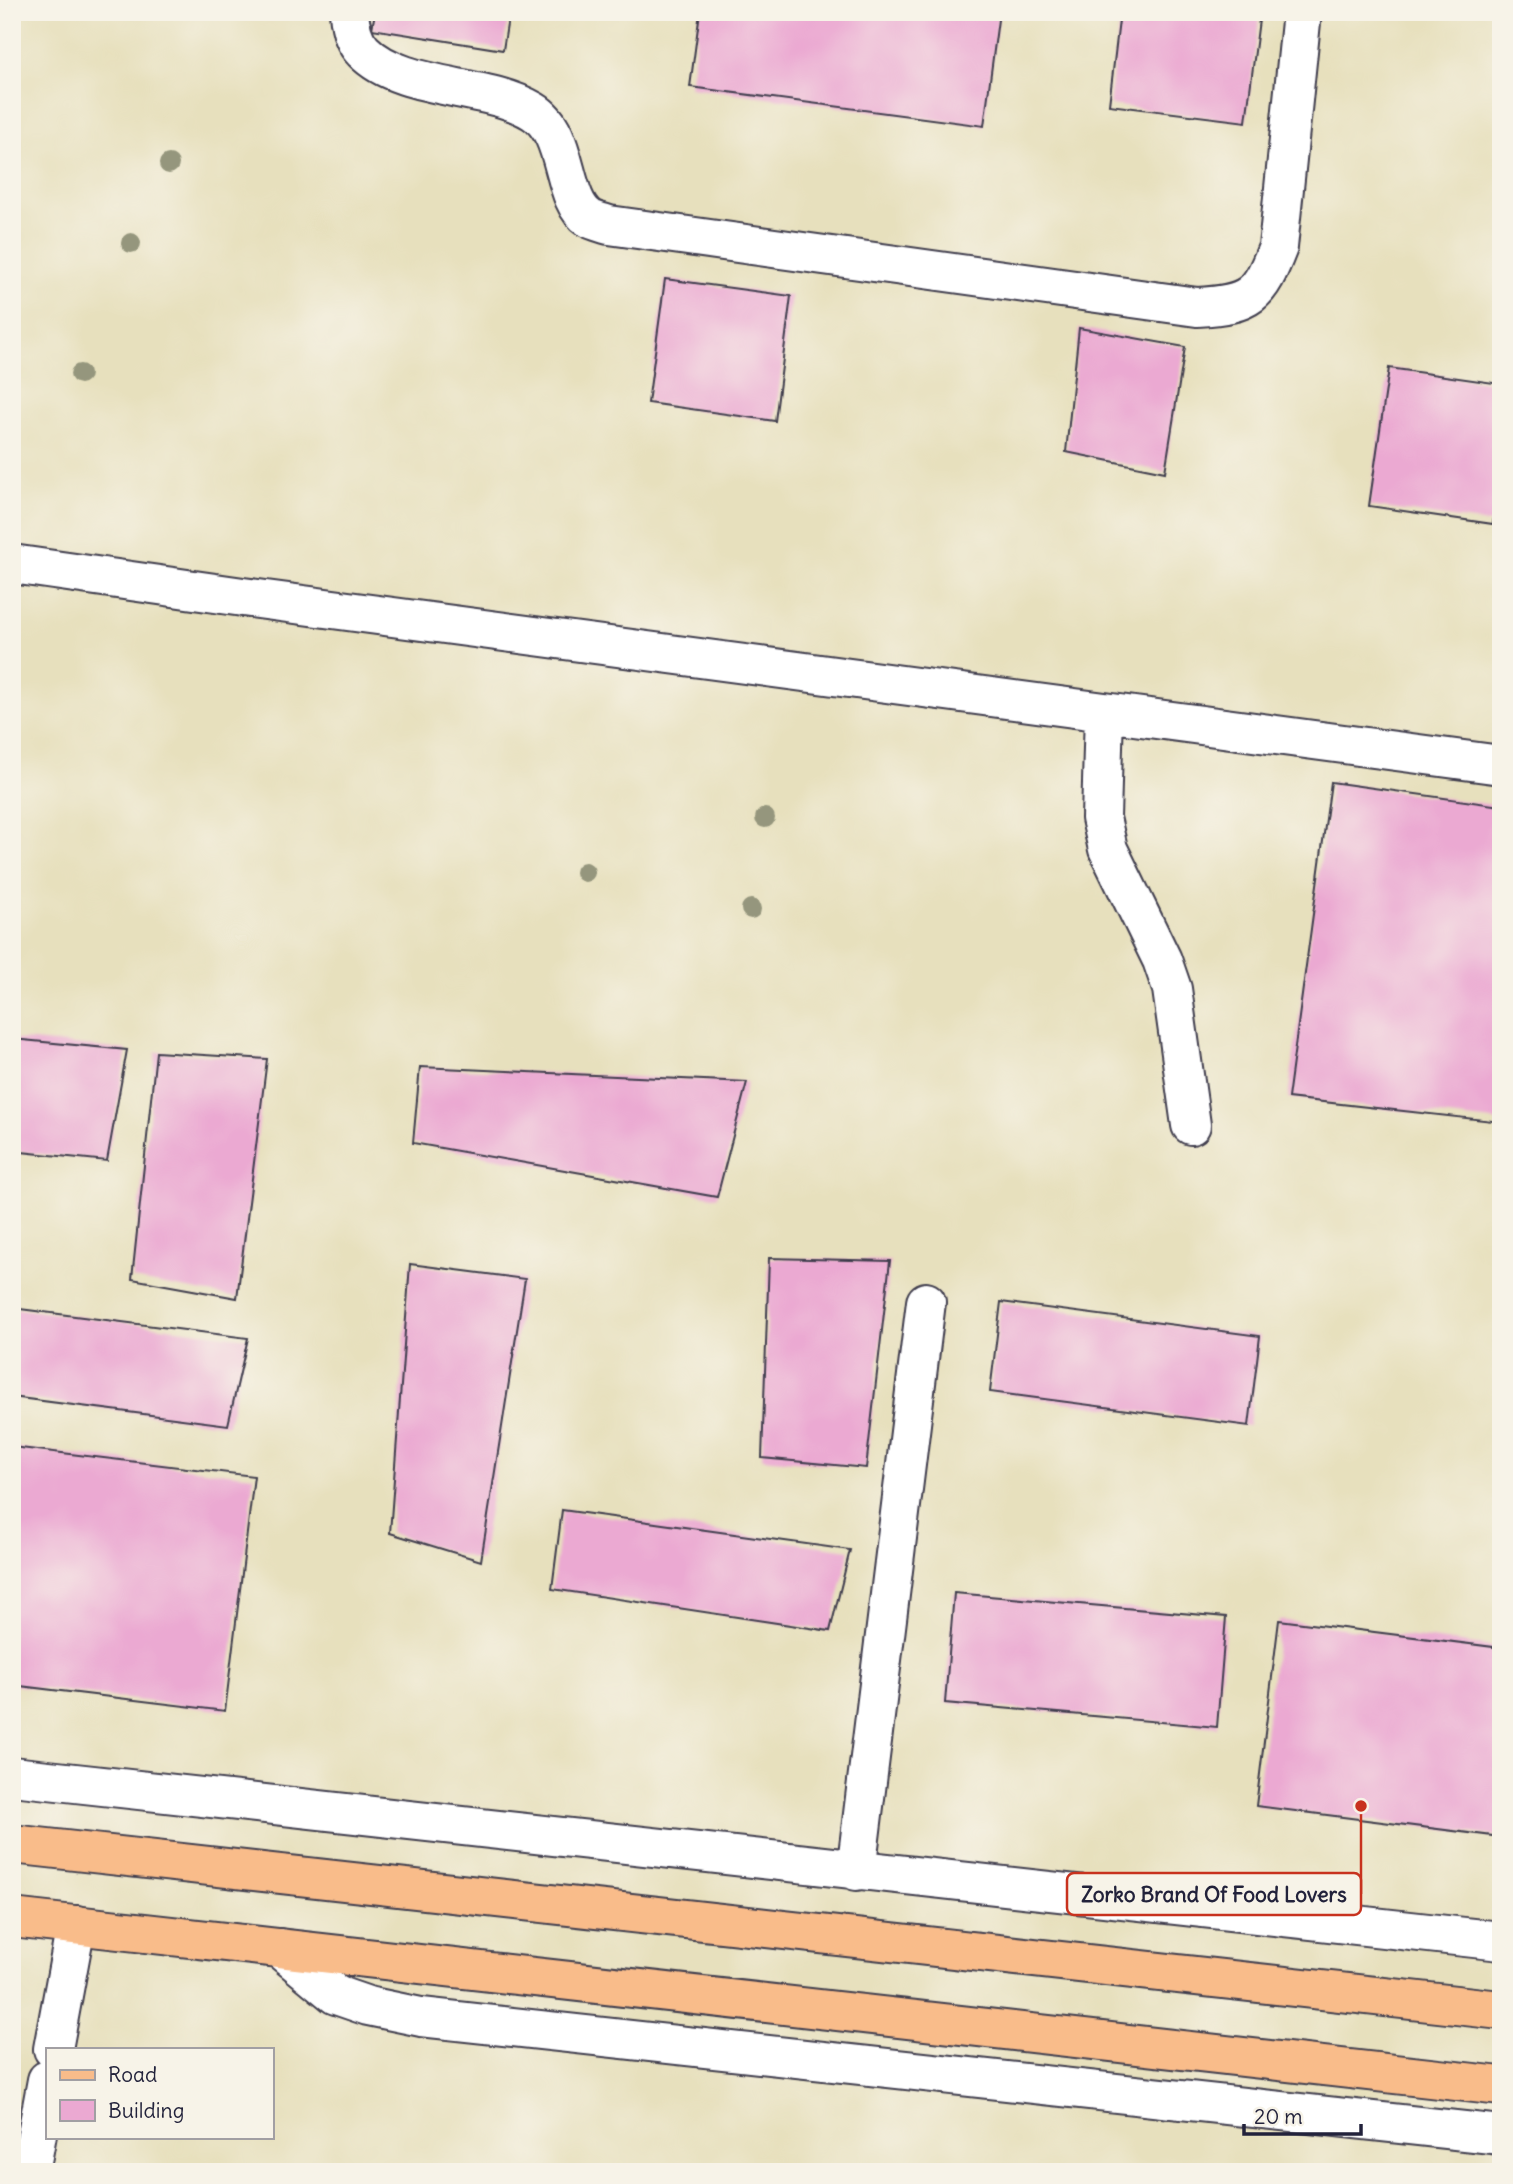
<svg xmlns="http://www.w3.org/2000/svg" width="1513" height="2184" font-family="Delius,sans-serif">
<style>
.building{fill:#eba9d2}
.lines{fill:none;stroke-linecap:round;stroke-linejoin:round}
.minor-casing{stroke:#403e4e;stroke-width:42}
.major-casing{stroke:#403e4e;stroke-width:42}
.minor{stroke:#fff;stroke-width:38}
.major{stroke:#f9bc8a;stroke-width:38}
.tree{fill:#95967d}
.leader{fill:none;stroke:#c8321e;stroke-width:2.5}
.callout-dot{fill:#c8321e;stroke:#f7f3e8;stroke-width:2.5}
.callout{fill:#f7f3e8;stroke:#c8321e;stroke-width:2.5}
.callout-label{font-size:21px;text-anchor:middle;font-weight:bold;fill:#22223b}
</style>
<rect width="100%" height="100%" fill="#f7f3e8"/>
<filter id="ink" filterUnits="userSpaceOnUse"><feTurbulence type="fractalNoise" baseFrequency=".0143" numOctaves="2"/><feDisplacementMap in="SourceGraphic" scale="14" xChannelSelector="R" yChannelSelector="G"/><feConvolveMatrix kernelMatrix="1 2 1 2 8 2 1 2 1" color-interpolation-filters="sRGB"/></filter>
<filter id="wash" filterUnits="userSpaceOnUse"><feTurbulence type="fractalNoise" baseFrequency=".00686" numOctaves="4" result="noise"/><feDisplacementMap in="SourceGraphic" scale="28" xChannelSelector="R" yChannelSelector="G"/><feGaussianBlur stdDeviation="1.57" result="paint"/><feColorMatrix in="noise" values="0 0 0 0 0 0 0 0 0 0 0 0 0 0 0 0 0 1.4 0 .05"/><feComposite in="paint" operator="in"/></filter>
<g filter="url(#wash)">
<rect width="100%" height="100%" fill="#e7e0bd"/>
<g id="blocks">
<path class="building" d="M 375,12 L 509,12 L 503,50 L 372,29 Z
M 700,12 L 999,12 L 984,126 L 690,87 Z
M 1120,12 L 1260,12 L 1246,122 L 1109,105 Z
M 665,279 L 791,296 L 775,421 L 648,403 Z
M 1079,328 L 1185,347 L 1165,472 L 1066,452 Z
M 1389,368 L 1501,384 L 1501,469 L 1493,524 L 1369,506 Z
M 1331,782 L 1501,806 L 1501,1122 L 1288,1098 Z
M 12,1039 L 127,1050 L 107,1161 L 12,1151 Z
M 156,1052 L 267,1059 L 237,1298 L 132,1279 Z
M 420,1067 L 747,1082 L 717,1197 L 413,1143 Z
M 769,1258 L 890,1261 L 866,1468 L 762,1458 Z
M 410,1264 L 525,1279 L 481,1561 L 390,1533 Z
M 1001,1302 L 1260,1336 L 1249,1426 L 990,1392 Z
M 12,1308 L 248,1338 L 228,1425 L 12,1397 Z
M 12,1447 L 254,1476 L 225,1711 L 12,1685 Z
M 562,1510 L 850,1550 L 830,1631 L 552,1589 Z
M 954,1593 L 1226,1617 L 1217,1727 L 945,1703 Z
M 1279,1620 L 1501,1648 L 1501,1837 L 1256,1806 Z"/>
</g>
</g>
<g filter="url(#ink)">
<use href="#blocks" fill-opacity="0" stroke="#403e4e" stroke-width="2"/>
<g class="lines">
<g class="minor-casing">
<path id="minor" d="M 349,12 C 350,26 353,41 363,51 C 401,91 487,83 533,111 C 570,133 560,199 589,218 C 594,221 603,223 609,225 L 1197,307 C 1251,304 1259,296 1278,247 L 1302,12
M 12,564 L 243,597 L 1501,765
M 1104,712 L 1101,818 L 1108,849 L 1162,960 L 1172,989 L 1191,1125
M 12,1776 L 1501,1941
M 856,1871 L 926,1302
M 279,1948 L 336,1995 L 368,2006 L 421,2017 L 1501,2135
M 53,2049 L 76,1925
M 30,2172 L 47,2080"/>
</g>
<g class="major-casing">
<path id="major" d="M 12,1844 L 1501,2010
M 12,1918 L 1501,2086"/>
</g>
<use href="#minor" class="minor"/>
<use href="#major" class="major"/>
</g>
<g class="tree">
<circle cx="169" cy="164" r="10"/>
<circle cx="131" cy="243" r="10"/>
<circle cx="80" cy="374" r="10"/>
<circle cx="765" cy="818" r="10"/>
<circle cx="585" cy="872" r="10"/>
<circle cx="751" cy="909" r="10"/>
</g>
</g>
<path class="leader" d="M1361 1806L1361 1894"/>
<circle class="callout-dot" cx="1361" cy="1806" r="7"/>
<rect class="callout" x="1067" y="1873" width="294" height="42" rx="7"/>
<g class="callout-label">
<text x="1214" y="1902">Zorko Brand Of Food Lovers</text>
</g>
<rect width="1513" height="2184" fill="none" stroke="#f7f3e8" stroke-width="42"/>
<rect x="46" y="2048" width="228" height="91" fill="#f7f3e8" stroke="#a29fa3" stroke-width="2"/>
<rect x="60" y="2070" width="35" height="10" fill="#f9bc8a" stroke="#a29fa3" stroke-width="2"/>
<text x="108" y="2082" font-size="21" fill="#22223b">Road</text>
<rect x="60" y="2100" width="35" height="21" fill="#eba9d2" stroke="#a29fa3" stroke-width="2"/>
<text x="108" y="2118" font-size="21" fill="#22223b">Building</text>
<path d="M1244 2124v10h117v-10" fill="none" stroke="#22223b" stroke-width="3.5"/>
<text x="1254" y="2124" font-size="21" fill="#22223b" stroke="#f7f3e8" stroke-width="5" paint-order="stroke">20 m</text>
</svg>
